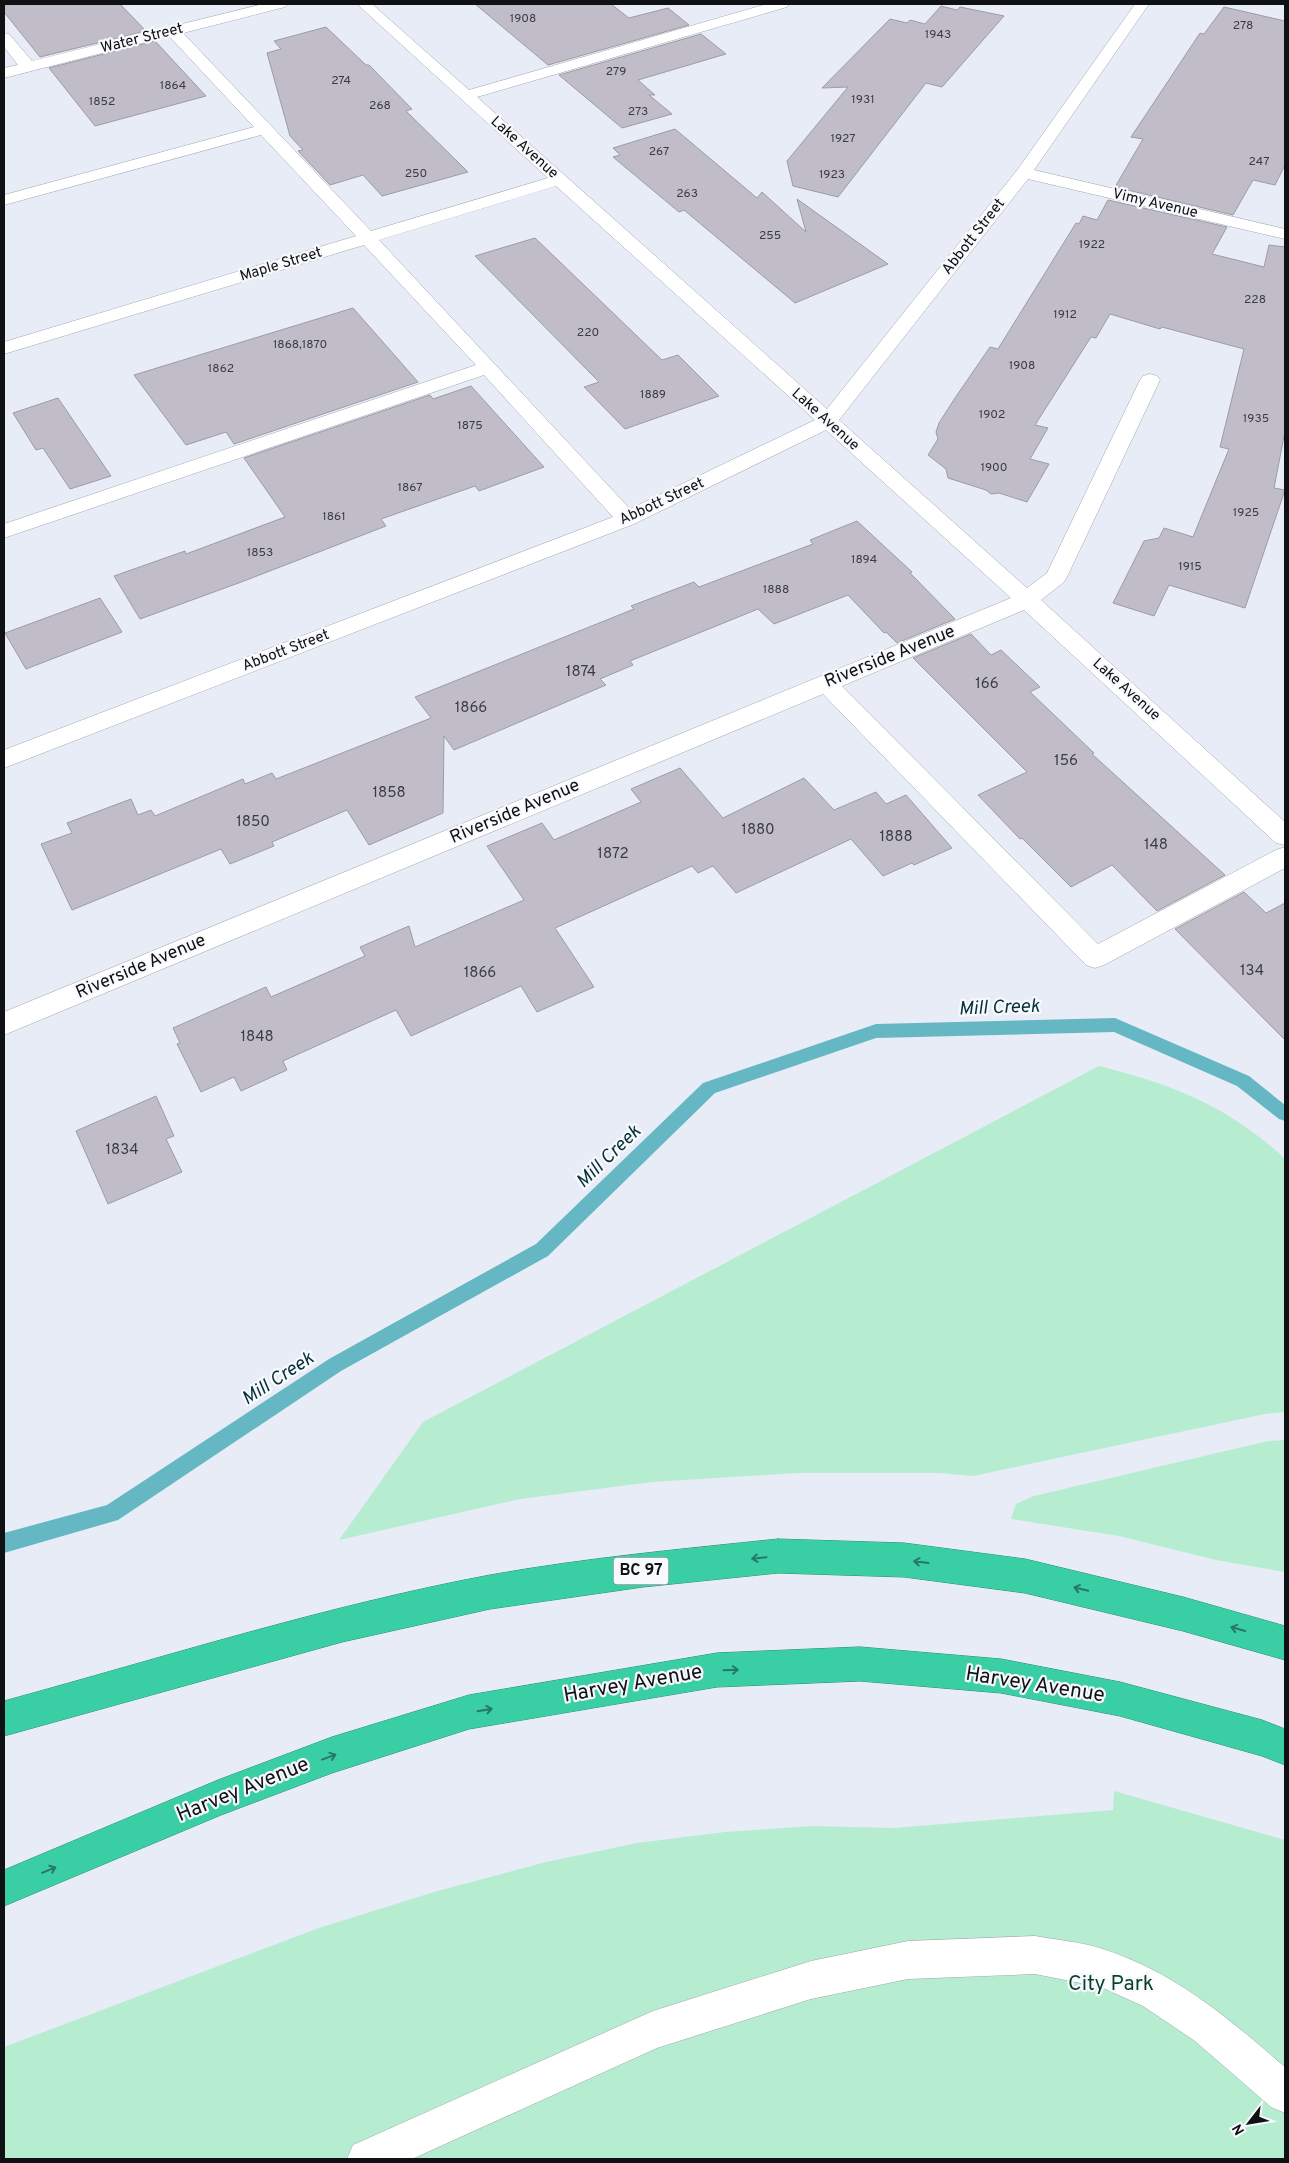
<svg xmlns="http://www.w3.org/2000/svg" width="1289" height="2163" font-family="Overpass,sans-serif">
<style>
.green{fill:#b6edd0}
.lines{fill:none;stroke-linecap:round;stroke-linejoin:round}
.stream{fill:#65b7c3;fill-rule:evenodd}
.building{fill:#c0bdc8;stroke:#9d9ba5}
.minor-casing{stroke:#a0a5af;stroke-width:1}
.highway-casing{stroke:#2b8c72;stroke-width:1}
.minor{fill:#fff;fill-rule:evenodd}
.highway{fill:#3acea5;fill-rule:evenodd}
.oneway{stroke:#277964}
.labels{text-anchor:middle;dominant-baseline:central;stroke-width:4.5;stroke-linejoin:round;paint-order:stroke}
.far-number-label{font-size:12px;fill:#3b3c41}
.far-street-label{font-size:15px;fill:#0f1114;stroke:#f7f9fd}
.number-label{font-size:15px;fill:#3b3c41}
.shield{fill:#f7f9fd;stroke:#55575a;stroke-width:1}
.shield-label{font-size:16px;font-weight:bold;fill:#0f1114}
.street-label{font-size:18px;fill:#0f1114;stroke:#f7f9fd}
.water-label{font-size:19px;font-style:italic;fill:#073137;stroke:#f7f9fd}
.near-street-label{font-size:21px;fill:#0f1114;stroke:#f7f9fd}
.near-park-label{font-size:21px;fill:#083f2a;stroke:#f7f9fd}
</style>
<rect width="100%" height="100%" fill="#e7ecf6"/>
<path class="green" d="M 1099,1066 C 1172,1084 1230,1107 1285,1159 L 1285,1412 L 1265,1414 L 973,1476 L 940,1473 L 797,1473 L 652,1482 L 520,1499 L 339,1540 L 423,1422 Z
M 1285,1440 L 1285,1572 L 1216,1560 L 1119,1536 L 1011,1519 L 1016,1504 L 1034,1496 L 1268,1441 Z
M 1114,1791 L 1285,1840 L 1285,2159 L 4,2159 L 4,2047 L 319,1928 L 434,1892 L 546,1862 L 637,1843 L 725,1832 L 811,1826 L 894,1828 L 1113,1810 Z"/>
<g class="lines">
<path class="stream" d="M 1115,1018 L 1249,1076 L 1285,1105 L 1285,1121 L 1279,1119 L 1237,1086 L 1114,1032 L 876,1038 L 715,1093 L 548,1256 L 341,1371 L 118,1520 L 4,1553 L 4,1533 L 107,1505 L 329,1359 L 536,1244 L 703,1083 L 876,1024 Z"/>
</g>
<path class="building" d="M 4,4 L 120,4 L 146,31 L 40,57 L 4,12 Z
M 475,4 L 611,4 L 629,18 L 668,8 L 689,25 L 548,65 Z
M 941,6 L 957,10 L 960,7 L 1004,16 L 942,87 L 926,83 L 838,197 L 793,186 L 787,161 L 848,87 L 822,88 L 890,19 L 907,23 L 910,20 L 925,24 Z
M 1224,7 L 1285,21 L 1285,165 L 1275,185 L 1253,180 L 1233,215 L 1115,187 L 1143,139 L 1131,137 L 1200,33 L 1204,34 Z
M 326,27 L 366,65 L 369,65 L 412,109 L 406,111 L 468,172 L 382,196 L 363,175 L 330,185 L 298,151 L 303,150 L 290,136 L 267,53 L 281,49 L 274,41 Z
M 701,34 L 726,54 L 638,80 L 655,95 L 649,95 L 672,114 L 622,128 L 559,75 Z
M 155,41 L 206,96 L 95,126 L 49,68 Z
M 675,129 L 757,198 L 762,192 L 806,232 L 797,199 L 888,264 L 795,303 L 684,210 L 679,212 L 613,157 L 620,155 L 613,148 Z
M 1108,200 L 1227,227 L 1212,254 L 1264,267 L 1269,245 L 1285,247 L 1285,431 L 1274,488 L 1285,490 L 1245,608 L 1169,585 L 1154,616 L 1113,603 L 1144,541 L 1159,538 L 1164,528 L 1193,537 L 1229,449 L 1220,447 L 1244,349 L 1162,327 L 1160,329 L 1110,314 L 1096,338 L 1091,337 L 1035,425 L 1048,428 L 1030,459 L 1049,464 L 1027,502 L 999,493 L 991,494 L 986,490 L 948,478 L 946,469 L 928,455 L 938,439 L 936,432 L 939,423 L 955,398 L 990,347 L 998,349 L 1076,223 L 1079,224 L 1083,216 L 1097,220 Z
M 535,238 L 662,360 L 678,355 L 719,396 L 625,429 L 584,387 L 599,382 L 475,256 Z
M 353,308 L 418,382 L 234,444 L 226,432 L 186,445 L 134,375 Z
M 471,386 L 544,467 L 479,491 L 475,486 L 381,519 L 386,526 L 244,581 L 140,619 L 114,576 L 185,551 L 186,554 L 285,517 L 244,458 L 430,395 L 433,399 Z
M 58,398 L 111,476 L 70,489 L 43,448 L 36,450 L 13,413 Z
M 857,521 L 912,572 L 910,573 L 955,619 L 897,643 L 886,632 L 884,633 L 848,595 L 774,624 L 758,609 L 630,661 L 633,665 L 600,679 L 606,685 L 454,750 L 444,736 L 443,813 L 369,845 L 347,810 L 272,842 L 274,846 L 230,864 L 221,849 L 72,910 L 41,844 L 72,833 L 67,823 L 131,799 L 138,815 L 151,810 L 155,816 L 243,779 L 245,784 L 272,773 L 276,779 L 431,718 L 415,697 L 634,609 L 631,606 L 694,582 L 699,587 L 813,544 L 810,540 Z
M 100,598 L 122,632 L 26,669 L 5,633 Z
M 971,634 L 991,655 L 1001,650 L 1040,687 L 1030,692 L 1094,753 L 1092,754 L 1225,875 L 1157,911 L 1112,865 L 1071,887 L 1022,838 L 1020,839 L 978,795 L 1027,772 L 913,658 Z
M 680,768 L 723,818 L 804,778 L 834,810 L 876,792 L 886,804 L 906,795 L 952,848 L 914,865 L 912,863 L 883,876 L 851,839 L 736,893 L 713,866 L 698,873 L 692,866 L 555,928 L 594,987 L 537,1012 L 521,986 L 411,1036 L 396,1010 L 283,1061 L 287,1070 L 241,1091 L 234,1077 L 201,1092 L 177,1044 L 180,1043 L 173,1028 L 266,987 L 271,997 L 365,956 L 360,947 L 409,926 L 415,947 L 524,900 L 487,846 L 542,823 L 554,840 L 641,802 L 631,789 Z
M 1244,892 L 1266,913 L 1285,903 L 1285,1040 L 1175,929 Z
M 156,1096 L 174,1136 L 166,1139 L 182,1172 L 108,1204 L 76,1131 Z"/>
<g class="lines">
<g class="minor-casing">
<path id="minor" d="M 263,4 L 287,4 L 285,7 L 183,33 L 371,231 L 548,178 L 357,4 L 372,4 L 469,90 L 767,4 L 789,4 L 787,7 L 477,97 L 827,409 L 1018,169 L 1135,4 L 1149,4 L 1034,170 L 1285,229 L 1285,239 L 1028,179 L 839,420 L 1027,588 L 1047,573 L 1140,380 L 1143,376 L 1150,374 L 1157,376 L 1160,380 L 1067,577 L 1064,582 L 1041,600 L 1285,822 L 1285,845 L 1276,843 L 1024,610 L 842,686 L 1098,944 L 1276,850 L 1285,847 L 1285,868 L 1104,965 L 1095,968 L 1086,965 L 823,694 L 4,1035 L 4,1012 L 1011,598 L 826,430 L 634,524 L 4,768 L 4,750 L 613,517 L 484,375 L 4,538 L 4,524 L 476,365 L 364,245 L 4,354 L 4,342 L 356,236 L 261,135 L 4,205 L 4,195 L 254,127 L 169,36 L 4,78 L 4,68 L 18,65 L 4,47 L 4,33 L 9,34 L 32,61 ZM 556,186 L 815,420 L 630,509 L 379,240 Z
M 1035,1936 C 1057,1940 1081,1942 1103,1949 C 1176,1973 1228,2018 1285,2067 L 1285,2113 L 1271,2107 L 1195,2041 L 1143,2006 L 1101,1987 L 1035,1974 L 908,1979 L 811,1999 L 657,2048 L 412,2159 L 347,2159 L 353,2145 L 653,2011 L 811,1961 L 908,1941 Z"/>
</g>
<g class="highway-casing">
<path id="highway" d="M 778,1539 L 904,1543 L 1025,1559 L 1183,1597 L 1285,1626 L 1285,1660 L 1183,1631 L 1025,1593 L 904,1577 L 778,1573 L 643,1587 L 490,1609 L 342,1642 L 4,1736 L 4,1701 C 165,1657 325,1606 490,1575 C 585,1558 682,1549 778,1539 Z
M 860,1647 L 1001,1659 L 1120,1682 L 1262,1720 L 1285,1729 L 1285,1765 L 1262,1756 L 1120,1716 L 1001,1693 L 860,1681 L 717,1687 L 469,1729 L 332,1773 L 221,1815 L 4,1906 L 4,1870 L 218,1780 L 332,1737 L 469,1695 L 717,1653 Z"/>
</g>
<use href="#minor" class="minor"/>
<use href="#highway" class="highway"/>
</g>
<defs><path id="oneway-shaft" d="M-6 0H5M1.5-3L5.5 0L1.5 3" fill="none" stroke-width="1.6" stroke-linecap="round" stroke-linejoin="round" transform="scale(1.25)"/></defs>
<g class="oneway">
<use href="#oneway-shaft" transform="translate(759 1558) rotate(174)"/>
<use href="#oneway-shaft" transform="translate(921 1562) rotate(-173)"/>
<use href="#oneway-shaft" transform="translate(1081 1589) rotate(-167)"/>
<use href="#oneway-shaft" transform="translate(1238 1629) rotate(-164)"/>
<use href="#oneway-shaft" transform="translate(731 1670) rotate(-2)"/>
<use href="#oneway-shaft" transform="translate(485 1710) rotate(-10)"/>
<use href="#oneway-shaft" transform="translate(329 1757) rotate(-20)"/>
<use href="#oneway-shaft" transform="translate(49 1870) rotate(-22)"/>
</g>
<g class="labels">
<g class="far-number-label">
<text x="523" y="19">1908</text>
<text x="1243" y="26">278</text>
<text x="938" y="35">1943</text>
<text x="616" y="72">279</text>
<text x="341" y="81">274</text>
<text x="173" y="86">1864</text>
<text x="863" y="100">1931</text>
<text x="102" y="102">1852</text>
<text x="380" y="106">268</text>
<text x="638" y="112">273</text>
<text x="843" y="139">1927</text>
<text x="659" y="152">267</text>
<text x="1259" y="162">247</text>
<text x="416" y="174">250</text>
<text x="832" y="175">1923</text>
<text x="687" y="194">263</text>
<text x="770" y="236">255</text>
<text x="1092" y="245">1922</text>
<text x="1255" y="300">228</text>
<text x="1065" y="315">1912</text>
<text x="588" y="333">220</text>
<text x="300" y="345">1868,1870</text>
<text x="1022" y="366">1908</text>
<text x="221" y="369">1862</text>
<text x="653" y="395">1889</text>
<text x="992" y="415">1902</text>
<text x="1256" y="419">1935</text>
<text x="470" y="426">1875</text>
<text x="994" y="468">1900</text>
<text x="410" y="488">1867</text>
<text x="1246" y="513">1925</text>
<text x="334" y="517">1861</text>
<text x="260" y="553">1853</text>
<text x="864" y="560">1894</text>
<text x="1190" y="567">1915</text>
<text x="776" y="590">1888</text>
</g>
<g class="far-street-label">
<text transform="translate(142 39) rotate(-14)">Water Street</text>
<text transform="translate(524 148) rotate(42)">Lake Avenue</text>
<text transform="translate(1155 204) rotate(13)">Vimy Avenue</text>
<text transform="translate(974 237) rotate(-52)">Abbott Street</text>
<text transform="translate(281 265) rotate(-17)">Maple Street</text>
<text transform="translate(825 420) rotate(42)">Lake Avenue</text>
<text transform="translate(662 502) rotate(-25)">Abbott Street</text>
<text transform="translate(286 651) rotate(-21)">Abbott Street</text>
<text transform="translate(1126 690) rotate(42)">Lake Avenue</text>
</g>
<g class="number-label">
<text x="581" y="672">1874</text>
<text x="987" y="684">166</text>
<text x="471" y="708">1866</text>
<text x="1066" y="761">156</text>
<text x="389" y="793">1858</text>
<text x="253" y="822">1850</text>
<text x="758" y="830">1880</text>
<text x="896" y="837">1888</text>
<text x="1156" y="845">148</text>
<text x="613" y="854">1872</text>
<text x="1252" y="971">134</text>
<text x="480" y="973">1866</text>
<text x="257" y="1037">1848</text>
<text x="122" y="1150">1834</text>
</g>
<rect class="shield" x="613.5" y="1557.5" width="55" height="27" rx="4"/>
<g class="shield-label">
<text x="641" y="1571">BC 97</text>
</g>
<g class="street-label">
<text transform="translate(890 657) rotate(-22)">Riverside Avenue</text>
<text transform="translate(515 812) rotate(-23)">Riverside Avenue</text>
<text transform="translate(141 967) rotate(-23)">Riverside Avenue</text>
</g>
<g class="water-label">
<text transform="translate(999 1008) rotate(-2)">Mill Creek</text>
<text transform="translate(609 1157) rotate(-44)">Mill Creek</text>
<text transform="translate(278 1379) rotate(-33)">Mill Creek</text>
</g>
<g class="near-street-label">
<text transform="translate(633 1684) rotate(-10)">Harvey Avenue</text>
<text transform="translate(1035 1685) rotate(9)">Harvey Avenue</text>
<text transform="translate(243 1790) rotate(-22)">Harvey Avenue</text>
</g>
<g class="near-park-label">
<text x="1111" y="1984">City Park</text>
</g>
</g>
<rect width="1289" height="2163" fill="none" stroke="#0f1114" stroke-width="10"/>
<g transform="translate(1249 2123) rotate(239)" stroke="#f7f9fd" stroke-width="4" paint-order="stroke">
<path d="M0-4L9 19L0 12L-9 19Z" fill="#0f1114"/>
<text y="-8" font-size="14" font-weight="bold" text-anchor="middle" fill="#0f1114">N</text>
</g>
</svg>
